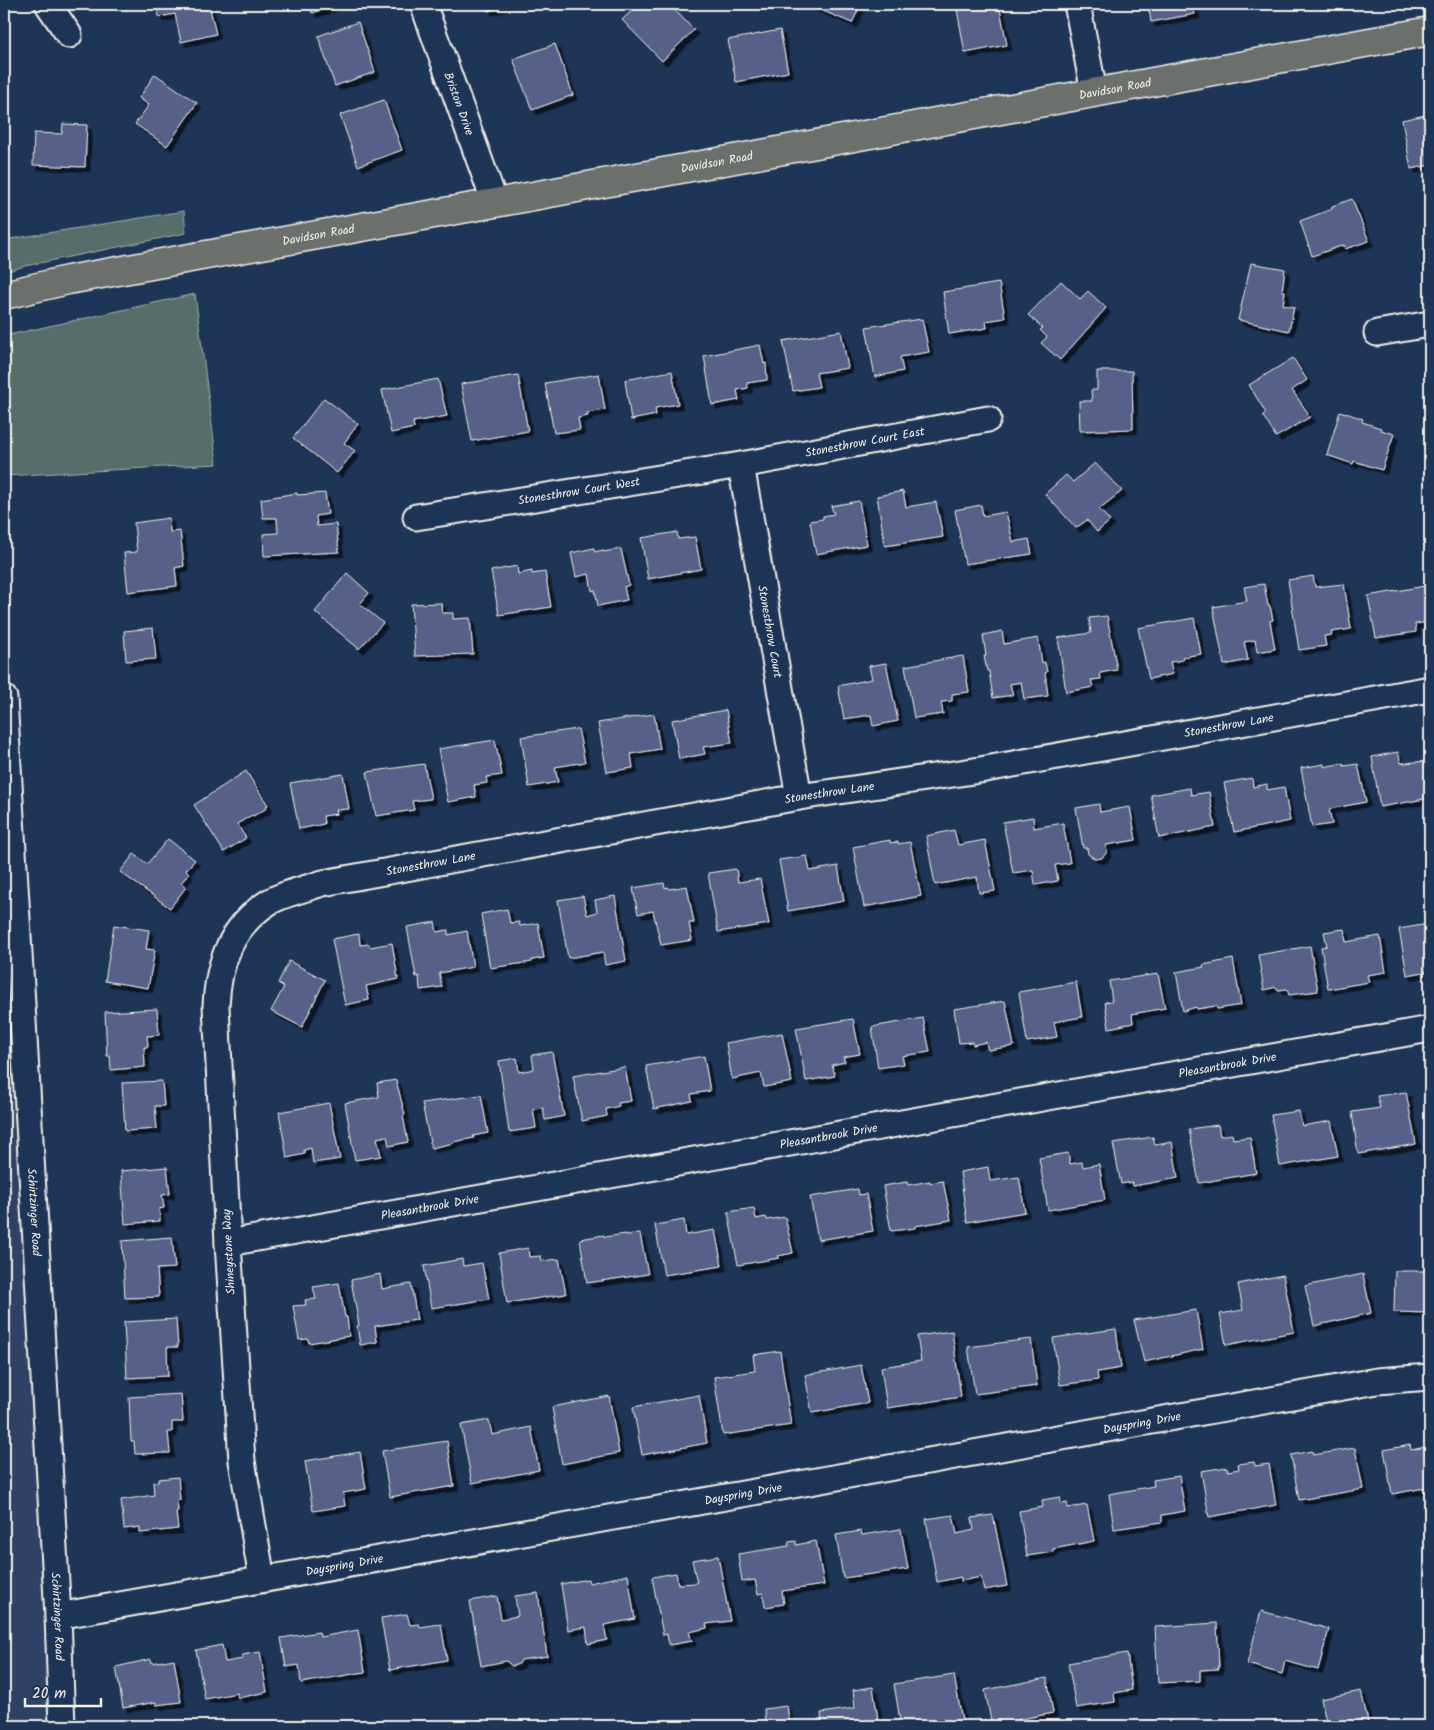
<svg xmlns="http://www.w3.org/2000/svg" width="1434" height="1730" font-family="Kalam,sans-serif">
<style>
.built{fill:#2e4266}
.green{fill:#556e6b;stroke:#a4b0aa}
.building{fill:#576188;stroke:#f4f1e8;filter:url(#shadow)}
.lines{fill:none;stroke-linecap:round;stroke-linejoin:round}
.minor-casing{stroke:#f4f1e8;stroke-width:29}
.major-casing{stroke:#f4f1e8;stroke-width:31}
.minor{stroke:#1d3557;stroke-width:25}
.major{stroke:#6c706d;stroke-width:28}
.labels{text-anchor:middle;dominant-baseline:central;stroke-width:4;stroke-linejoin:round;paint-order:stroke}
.street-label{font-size:12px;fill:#f4f1e8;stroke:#1d3557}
</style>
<defs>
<filter id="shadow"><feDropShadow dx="4.5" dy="4.5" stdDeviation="0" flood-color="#0009"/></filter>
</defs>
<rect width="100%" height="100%" fill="#1d3557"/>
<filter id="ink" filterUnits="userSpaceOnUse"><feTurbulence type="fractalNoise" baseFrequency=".02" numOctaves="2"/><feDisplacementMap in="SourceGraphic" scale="10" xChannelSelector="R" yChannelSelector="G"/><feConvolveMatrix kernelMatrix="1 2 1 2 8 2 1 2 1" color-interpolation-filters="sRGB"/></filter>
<g filter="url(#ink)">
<path class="built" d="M 4,929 L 50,1726 L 4,1726 Z"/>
<path class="green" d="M 184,211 L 186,233 L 25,266 L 4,272 L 4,240 Z
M 195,294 L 217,464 L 4,476 L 4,336 Z"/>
<path class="building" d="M 156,4 L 209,4 L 216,34 L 181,42 L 175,14 L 159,17 Z
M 310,4 L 340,4 L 312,13 Z
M 485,4 L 509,4 L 488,11 Z
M 639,4 L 669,4 L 694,30 L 662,61 L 622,20 Z
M 813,4 L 861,4 L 852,23 L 811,6 Z
M 956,4 L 999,4 L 1007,45 L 965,53 Z
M 1148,4 L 1193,4 L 1195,14 L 1151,22 Z
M 358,22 L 375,72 L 335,86 L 318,36 Z
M 780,30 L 788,72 L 736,82 L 728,40 Z
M 555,44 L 573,95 L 532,110 L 513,59 Z
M 155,74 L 197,103 L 167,146 L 135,124 L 149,105 L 139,98 Z
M 384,100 L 402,150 L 358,166 L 340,115 Z
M 1430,114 L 1430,165 L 1411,169 L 1402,120 Z
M 63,124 L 87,125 L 85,167 L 33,165 L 34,133 L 62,134 Z
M 1352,199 L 1369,241 L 1345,249 L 1344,245 L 1312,256 L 1300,221 L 1332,209 L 1332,206 Z
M 1251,263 L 1285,269 L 1282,291 L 1285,291 L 1283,305 L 1294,307 L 1289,331 L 1238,320 Z
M 1061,281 L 1080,299 L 1088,291 L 1106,308 L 1060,360 L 1041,343 L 1047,337 L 1040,330 L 1043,328 L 1028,315 Z
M 999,283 L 1005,318 L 986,321 L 987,328 L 949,334 L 943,292 Z
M 922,319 L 929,352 L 900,357 L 903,371 L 875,377 L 866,327 Z
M 841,331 L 848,368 L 816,373 L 819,387 L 793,391 L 783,341 Z
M 760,345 L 764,364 L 766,363 L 767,380 L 747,383 L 748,388 L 737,390 L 739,400 L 712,405 L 704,356 Z
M 1293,358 L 1307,380 L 1292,390 L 1308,413 L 1307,414 L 1310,417 L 1276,437 L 1263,416 L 1266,413 L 1249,385 Z
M 672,371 L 678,404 L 655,408 L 656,415 L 631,420 L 625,380 Z
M 1097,371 L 1132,371 L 1133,429 L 1080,431 L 1079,401 L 1092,401 L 1091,390 L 1097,390 Z
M 599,374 L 605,410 L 587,413 L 588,416 L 578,418 L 580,430 L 554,433 L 545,383 Z
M 518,375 L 528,431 L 472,441 L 461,384 Z
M 438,379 L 447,416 L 413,422 L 414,428 L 391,433 L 382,390 Z
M 324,398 L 358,424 L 344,443 L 355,451 L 337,473 L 293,438 Z
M 1340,411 L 1363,419 L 1362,422 L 1381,428 L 1381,430 L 1394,434 L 1382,470 L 1354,461 L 1353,464 L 1327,455 Z
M 1095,463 L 1122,491 L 1099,509 L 1110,521 L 1097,532 L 1087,520 L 1076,528 L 1045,494 L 1066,475 L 1073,482 Z
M 903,491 L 906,507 L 936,502 L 943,537 L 885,546 L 877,496 Z
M 297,493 L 297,495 L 325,493 L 328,514 L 316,516 L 317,526 L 336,524 L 339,552 L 264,556 L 263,534 L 278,533 L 277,518 L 263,518 L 261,499 Z
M 859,501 L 867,545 L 816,554 L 810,521 L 823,519 L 823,516 L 834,514 L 831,506 Z
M 981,505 L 983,516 L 1006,512 L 1013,542 L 1029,539 L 1032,554 L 965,564 L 955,510 Z
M 169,518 L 170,532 L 180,531 L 184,566 L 175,568 L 177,586 L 128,592 L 124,553 L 137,552 L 134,523 Z
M 677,532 L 678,539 L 695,537 L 701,569 L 648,579 L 641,538 Z
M 594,548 L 595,552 L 603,550 L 603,552 L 621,549 L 629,585 L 624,587 L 627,600 L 598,606 L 595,590 L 592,591 L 589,574 L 576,577 L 571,553 Z
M 517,566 L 518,574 L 532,571 L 532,574 L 545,572 L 551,607 L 499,615 L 491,571 Z
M 347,573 L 369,593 L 360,604 L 383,623 L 359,649 L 315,612 Z
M 1313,576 L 1315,587 L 1344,584 L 1351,629 L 1331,632 L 1332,635 L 1324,636 L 1326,646 L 1299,650 L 1288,580 Z
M 1264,584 L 1268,606 L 1270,606 L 1273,620 L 1270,621 L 1275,649 L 1257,652 L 1255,640 L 1244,642 L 1248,660 L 1224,665 L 1213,607 L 1247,601 L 1244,587 Z
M 1425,586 L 1430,622 L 1415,624 L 1416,632 L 1376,638 L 1368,596 Z
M 441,603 L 442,613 L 453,613 L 453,619 L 470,618 L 473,654 L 415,656 L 411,604 Z
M 1107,616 L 1117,670 L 1100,673 L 1101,679 L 1091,680 L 1093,687 L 1066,692 L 1058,638 L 1091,633 L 1089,618 Z
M 1194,618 L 1201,654 L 1182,657 L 1183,660 L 1170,662 L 1173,674 L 1149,679 L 1138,628 Z
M 153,628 L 156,659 L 126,661 L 124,631 Z
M 1002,631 L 1004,644 L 1038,638 L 1042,663 L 1045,662 L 1047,672 L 1045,673 L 1048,696 L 1024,699 L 1021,682 L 1010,684 L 1013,695 L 993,698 L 989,671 L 987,671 L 984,656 L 986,656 L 983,635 Z
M 963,656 L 969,692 L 952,694 L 952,701 L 941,702 L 943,714 L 914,718 L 905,666 Z
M 886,663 L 898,721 L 873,726 L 871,715 L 844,719 L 838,686 L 872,679 L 869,666 Z
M 726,710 L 732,743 L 703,747 L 705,754 L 679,759 L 672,720 Z
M 654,714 L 660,749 L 631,754 L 633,768 L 607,772 L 598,723 Z
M 578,729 L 585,762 L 555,767 L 558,782 L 529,787 L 521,737 Z
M 495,740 L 502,775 L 486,777 L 487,783 L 474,785 L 476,797 L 448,802 L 438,749 Z
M 1398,752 L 1401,763 L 1429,761 L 1430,798 L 1380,807 L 1372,757 Z
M 1343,763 L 1344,766 L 1358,764 L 1366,802 L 1329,809 L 1332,824 L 1312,827 L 1301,768 L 1324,764 L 1324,767 Z
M 424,764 L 431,799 L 412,801 L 414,810 L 376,816 L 367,772 Z
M 246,771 L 268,805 L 266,806 L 267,808 L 253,816 L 252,815 L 237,824 L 246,838 L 224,852 L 194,805 Z
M 343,774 L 349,809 L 336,810 L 337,814 L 323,816 L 324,824 L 299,829 L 290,783 Z
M 1252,778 L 1253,787 L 1267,784 L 1267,790 L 1284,787 L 1290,821 L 1234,832 L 1224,783 Z
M 1190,788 L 1191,795 L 1209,792 L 1215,827 L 1159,838 L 1151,795 Z
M 1099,804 L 1100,812 L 1130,807 L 1136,840 L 1106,845 L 1107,852 L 1102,858 L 1095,859 L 1088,854 L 1087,848 L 1083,848 L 1076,808 Z
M 1033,817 L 1034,828 L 1063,823 L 1070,863 L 1055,865 L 1058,881 L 1035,885 L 1033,870 L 1013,873 L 1003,822 Z
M 954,830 L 958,845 L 985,840 L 995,891 L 979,893 L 977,877 L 935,885 L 926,836 Z
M 168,839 L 195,860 L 186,870 L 189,873 L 181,883 L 186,887 L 170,908 L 120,872 L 134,854 L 147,864 Z
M 890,840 L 890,843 L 898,842 L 898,844 L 910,842 L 921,896 L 864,907 L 853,847 Z
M 807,856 L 810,871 L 838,866 L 844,901 L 788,911 L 779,860 Z
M 736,869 L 738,882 L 760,879 L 769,924 L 718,932 L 708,873 Z
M 664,883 L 665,888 L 668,887 L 669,889 L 687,886 L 694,923 L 689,923 L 692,940 L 661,945 L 653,911 L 638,914 L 633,888 Z
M 583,896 L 587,915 L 597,912 L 595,900 L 615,896 L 626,961 L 605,965 L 603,952 L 568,958 L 558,900 Z
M 507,909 L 510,923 L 519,922 L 520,926 L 538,923 L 544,958 L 532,960 L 532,962 L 490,968 L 481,914 Z
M 435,922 L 437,932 L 448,930 L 448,935 L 467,931 L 473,967 L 439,973 L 442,987 L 420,990 L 419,976 L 416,977 L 407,927 Z
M 1428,924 L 1428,926 L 1430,925 L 1430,971 L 1407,975 L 1399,929 Z
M 114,925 L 149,930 L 146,949 L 155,950 L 148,988 L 105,981 Z
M 1344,929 L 1346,942 L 1380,936 L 1386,972 L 1367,975 L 1369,982 L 1328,989 L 1321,947 L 1327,946 L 1324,932 Z
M 359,934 L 360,945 L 369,944 L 370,947 L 392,943 L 398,979 L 366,986 L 369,1000 L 345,1005 L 332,939 Z
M 1310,946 L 1318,991 L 1289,995 L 1287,989 L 1278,990 L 1276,987 L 1264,990 L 1258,955 Z
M 1233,959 L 1241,1005 L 1217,1009 L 1216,1006 L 1197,1009 L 1196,1007 L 1183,1011 L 1176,972 L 1204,967 L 1203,965 Z
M 289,961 L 325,980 L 302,1027 L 271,1011 L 284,987 L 278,983 Z
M 1158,974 L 1165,1008 L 1132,1014 L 1133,1023 L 1109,1028 L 1105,1002 L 1112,1001 L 1109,981 Z
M 1076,982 L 1082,1017 L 1054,1022 L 1057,1037 L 1027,1042 L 1019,992 Z
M 1005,1001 L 1014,1046 L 988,1050 L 986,1042 L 973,1045 L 972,1042 L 959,1043 L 954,1009 Z
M 157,1009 L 159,1035 L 147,1036 L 148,1047 L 144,1047 L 145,1067 L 111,1070 L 110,1056 L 107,1056 L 105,1012 Z
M 923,1018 L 930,1052 L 902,1056 L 904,1064 L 878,1068 L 872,1027 Z
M 853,1019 L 860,1054 L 843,1057 L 845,1062 L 832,1065 L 835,1076 L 806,1081 L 796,1028 Z
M 782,1033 L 792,1082 L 764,1087 L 761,1073 L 732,1079 L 726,1043 Z
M 552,1052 L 564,1116 L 545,1120 L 543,1108 L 533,1109 L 536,1128 L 509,1132 L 499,1061 L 517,1058 L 519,1072 L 534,1069 L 532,1055 Z
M 704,1056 L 710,1091 L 691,1094 L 692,1101 L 654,1109 L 646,1066 Z
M 625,1067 L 631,1101 L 618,1103 L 619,1106 L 606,1109 L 607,1116 L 582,1121 L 573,1076 Z
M 396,1080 L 405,1115 L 403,1116 L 408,1142 L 389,1146 L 387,1136 L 377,1138 L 381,1156 L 355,1160 L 345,1103 L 379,1097 L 377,1083 Z
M 162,1081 L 164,1106 L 155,1106 L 157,1129 L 125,1131 L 122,1083 Z
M 1430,1087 L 1430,1128 L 1424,1088 Z
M 1406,1092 L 1416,1144 L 1358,1154 L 1352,1112 L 1380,1108 L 1377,1096 Z
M 481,1095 L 488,1133 L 473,1136 L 474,1138 L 453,1142 L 454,1143 L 431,1148 L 422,1103 Z
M 329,1103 L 340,1159 L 313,1163 L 311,1148 L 304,1150 L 304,1154 L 287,1158 L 279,1112 Z
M 1299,1111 L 1302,1126 L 1331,1121 L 1338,1156 L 1280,1166 L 1271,1115 Z
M 1218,1125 L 1220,1136 L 1232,1134 L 1233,1139 L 1250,1137 L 1256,1173 L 1199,1183 L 1189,1129 Z
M 1153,1137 L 1155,1145 L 1172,1142 L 1178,1178 L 1133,1186 L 1132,1182 L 1121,1184 L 1113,1143 Z
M 1068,1153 L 1070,1164 L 1082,1162 L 1083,1167 L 1099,1164 L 1105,1200 L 1048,1210 L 1039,1158 Z
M 167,1167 L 170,1194 L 162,1195 L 164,1208 L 159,1209 L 160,1221 L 125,1224 L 121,1171 Z
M 988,1167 L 990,1181 L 1019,1177 L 1025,1212 L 967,1222 L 960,1172 Z
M 930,1181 L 930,1183 L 943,1181 L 951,1220 L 915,1226 L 915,1228 L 891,1231 L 883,1186 L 907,1182 L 908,1185 Z
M 858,1189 L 859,1195 L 866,1194 L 873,1231 L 818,1240 L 810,1197 Z
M 754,1208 L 756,1219 L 766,1217 L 767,1220 L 785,1217 L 793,1253 L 778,1256 L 779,1258 L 738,1265 L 728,1212 Z
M 684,1220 L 686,1235 L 715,1230 L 722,1266 L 664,1275 L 655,1225 Z
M 626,1234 L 626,1235 L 640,1234 L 648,1274 L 587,1283 L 580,1239 L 604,1235 L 604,1237 Z
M 172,1237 L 175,1268 L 157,1269 L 159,1297 L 125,1298 L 122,1241 Z
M 528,1248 L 529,1257 L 541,1256 L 542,1261 L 559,1259 L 566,1294 L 507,1303 L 499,1253 Z
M 462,1259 L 463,1266 L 482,1263 L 489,1299 L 431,1308 L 424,1266 Z
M 1395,1271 L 1430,1271 L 1430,1313 L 1394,1312 Z
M 380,1274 L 382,1289 L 411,1284 L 417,1320 L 375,1326 L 377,1342 L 360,1345 L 357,1326 L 359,1325 L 351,1280 Z
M 1363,1274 L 1371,1313 L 1314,1326 L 1305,1286 Z
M 1283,1275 L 1294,1332 L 1226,1345 L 1220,1314 L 1243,1310 L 1238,1284 Z
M 339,1283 L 345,1317 L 347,1317 L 349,1336 L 309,1343 L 308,1339 L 299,1340 L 293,1306 L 306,1305 L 305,1300 L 316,1299 L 313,1287 Z
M 1196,1310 L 1203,1349 L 1144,1362 L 1134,1320 Z
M 176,1319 L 178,1347 L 167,1347 L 168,1376 L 127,1378 L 124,1322 Z
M 1116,1329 L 1121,1368 L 1097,1372 L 1098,1380 L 1060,1385 L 1053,1338 Z
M 952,1331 L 961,1397 L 887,1408 L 881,1367 L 921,1361 L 917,1336 Z
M 1031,1339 L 1037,1386 L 975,1394 L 968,1347 Z
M 780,1351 L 791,1425 L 723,1435 L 714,1377 L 755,1371 L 753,1355 Z
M 861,1365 L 868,1403 L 812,1413 L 805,1375 Z
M 181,1394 L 183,1422 L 172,1422 L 172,1432 L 168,1432 L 170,1453 L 135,1454 L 134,1441 L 131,1441 L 129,1397 Z
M 699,1395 L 707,1443 L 642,1455 L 633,1407 Z
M 609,1396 L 619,1453 L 562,1464 L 552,1407 Z
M 489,1420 L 492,1435 L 531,1427 L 539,1470 L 472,1483 L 461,1425 Z
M 447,1441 L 454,1486 L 390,1497 L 382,1451 Z
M 1410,1445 L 1411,1450 L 1430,1446 L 1430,1487 L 1392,1494 L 1384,1450 Z
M 1355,1448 L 1363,1489 L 1299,1500 L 1291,1455 L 1312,1451 L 1313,1455 Z
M 360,1452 L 366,1489 L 343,1493 L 345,1506 L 313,1511 L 305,1461 Z
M 1254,1462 L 1255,1466 L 1269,1464 L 1276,1505 L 1209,1517 L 1201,1471 L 1227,1467 L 1228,1471 L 1239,1469 L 1238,1464 Z
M 1179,1476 L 1185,1511 L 1162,1515 L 1162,1522 L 1114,1529 L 1109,1494 L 1154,1486 L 1153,1480 Z
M 178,1477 L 180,1500 L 177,1500 L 178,1511 L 176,1512 L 178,1529 L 140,1533 L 140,1527 L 124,1529 L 121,1500 L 154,1495 L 153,1482 L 158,1482 L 158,1479 Z
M 1060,1497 L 1061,1504 L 1067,1503 L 1068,1508 L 1087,1505 L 1094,1541 L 1053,1549 L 1053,1552 L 1027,1556 L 1019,1511 L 1043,1507 L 1042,1500 Z
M 953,1515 L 957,1534 L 974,1530 L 972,1518 L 993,1515 L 1007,1586 L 984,1590 L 981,1577 L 961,1581 L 961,1577 L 937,1582 L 926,1519 Z
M 901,1529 L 908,1569 L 843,1578 L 836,1535 L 861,1531 L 862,1535 Z
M 796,1541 L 796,1545 L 816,1541 L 824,1585 L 782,1591 L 784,1604 L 765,1607 L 763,1593 L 758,1594 L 755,1580 L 742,1582 L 738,1554 L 789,1546 L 788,1542 Z
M 718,1556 L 730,1621 L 706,1624 L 707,1628 L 689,1632 L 692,1641 L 669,1645 L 667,1634 L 663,1635 L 652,1577 L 676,1573 L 678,1584 L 697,1583 L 692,1560 Z
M 628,1575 L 635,1619 L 604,1625 L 607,1640 L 588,1644 L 586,1627 L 568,1630 L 561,1584 L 588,1579 L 589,1583 Z
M 538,1593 L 547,1656 L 521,1660 L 519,1664 L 512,1666 L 506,1661 L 481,1666 L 470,1601 L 497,1596 L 501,1619 L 518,1616 L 515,1596 Z
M 1261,1611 L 1329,1629 L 1318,1670 L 1285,1661 L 1282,1674 L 1247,1664 Z
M 407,1614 L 410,1625 L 419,1624 L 420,1627 L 441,1624 L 447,1660 L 390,1670 L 381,1618 Z
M 1217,1623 L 1219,1669 L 1200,1670 L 1200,1681 L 1158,1683 L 1155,1627 Z
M 358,1630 L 365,1672 L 301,1683 L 299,1665 L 286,1667 L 281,1638 L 319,1632 L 320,1637 Z
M 222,1645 L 225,1662 L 243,1659 L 242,1655 L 260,1652 L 267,1692 L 238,1698 L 237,1693 L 205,1699 L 196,1650 Z
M 1127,1653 L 1132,1690 L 1114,1693 L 1115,1702 L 1076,1708 L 1068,1663 Z
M 151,1659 L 152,1663 L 174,1659 L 181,1702 L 156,1705 L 156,1702 L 123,1708 L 116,1667 Z
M 954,1675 L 963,1726 L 901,1726 L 894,1684 Z
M 1047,1678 L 1053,1713 L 1016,1720 L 1017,1726 L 992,1726 L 985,1690 Z
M 873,1687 L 879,1726 L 822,1726 L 821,1713 L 855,1708 L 853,1690 Z
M 1361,1691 L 1369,1726 L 1327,1726 L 1321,1699 Z
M 787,1706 L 790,1726 L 731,1726 L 765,1721 L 764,1709 Z"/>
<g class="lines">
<g class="minor-casing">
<g id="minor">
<path d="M 48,4 L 69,35"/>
<path id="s1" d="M 423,4 L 495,203"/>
<path d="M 1077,4 L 1094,92"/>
<path d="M 1377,333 L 1430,324"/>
<path id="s2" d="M 741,465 L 799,797"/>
<path id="s3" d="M 416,517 L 741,465 L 988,419"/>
<path id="s4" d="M 4,698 L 58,1616 L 62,1726"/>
<path id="s5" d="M 228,1243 L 1430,1029"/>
<path id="s6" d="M 262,1579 L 242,1461 L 228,1243 L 216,1006 C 218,963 231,926 269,902 C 282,894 308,888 323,883 L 799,797 L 980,770 L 1430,689"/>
<path id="s7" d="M 58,1616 L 1377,1381 L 1430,1377"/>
</g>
</g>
<g class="major-casing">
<g id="major">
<path id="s8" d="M 4,295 L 68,280 L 495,203 L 1430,31"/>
</g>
</g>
<use href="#minor" class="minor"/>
<use href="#major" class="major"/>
</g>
</g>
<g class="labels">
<g class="street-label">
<text stroke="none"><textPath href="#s8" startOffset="1130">Davidson Road</textPath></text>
<text stroke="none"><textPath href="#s1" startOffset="106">Briston Drive</textPath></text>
<text stroke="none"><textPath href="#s8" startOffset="725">Davidson Road</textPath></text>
<text stroke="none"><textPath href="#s8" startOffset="320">Davidson Road</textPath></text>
<text stroke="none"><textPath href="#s3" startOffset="455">Stonesthrow Court East</textPath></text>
<text stroke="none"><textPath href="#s3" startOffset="165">Stonesthrow Court West</textPath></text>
<text stroke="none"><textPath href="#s2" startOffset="169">Stonesthrow Court</textPath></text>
<text stroke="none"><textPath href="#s6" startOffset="1674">Stonesthrow Lane</textPath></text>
<text stroke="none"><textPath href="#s6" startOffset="1269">Stonesthrow Lane</textPath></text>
<text stroke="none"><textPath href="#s6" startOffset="864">Stonesthrow Lane</textPath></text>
<text stroke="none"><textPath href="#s5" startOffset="1015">Pleasantbrook Drive</textPath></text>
<text stroke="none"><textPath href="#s5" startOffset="610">Pleasantbrook Drive</textPath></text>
<text stroke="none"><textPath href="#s5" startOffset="205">Pleasantbrook Drive</textPath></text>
<text stroke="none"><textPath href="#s4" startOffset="515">Schirtzinger Road</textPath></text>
<text transform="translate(229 1252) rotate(-93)">Shineystone Way</text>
<text stroke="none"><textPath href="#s7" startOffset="1101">Dayspring Drive</textPath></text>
<text stroke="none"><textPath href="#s7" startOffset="696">Dayspring Drive</textPath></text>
<text stroke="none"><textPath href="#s7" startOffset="291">Dayspring Drive</textPath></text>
<text stroke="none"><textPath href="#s4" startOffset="920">Schirtzinger Road</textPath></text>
</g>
</g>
<rect width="1434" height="1730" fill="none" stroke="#1d3557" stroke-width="20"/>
<rect x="10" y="10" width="1414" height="1710" fill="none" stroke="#f4f1e8" stroke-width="2" filter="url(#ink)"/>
<path d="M25 1698v8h76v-8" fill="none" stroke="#f4f1e8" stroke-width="2.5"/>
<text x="32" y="1698" font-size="15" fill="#f4f1e8" stroke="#1d3557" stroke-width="4" paint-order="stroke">20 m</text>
</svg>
